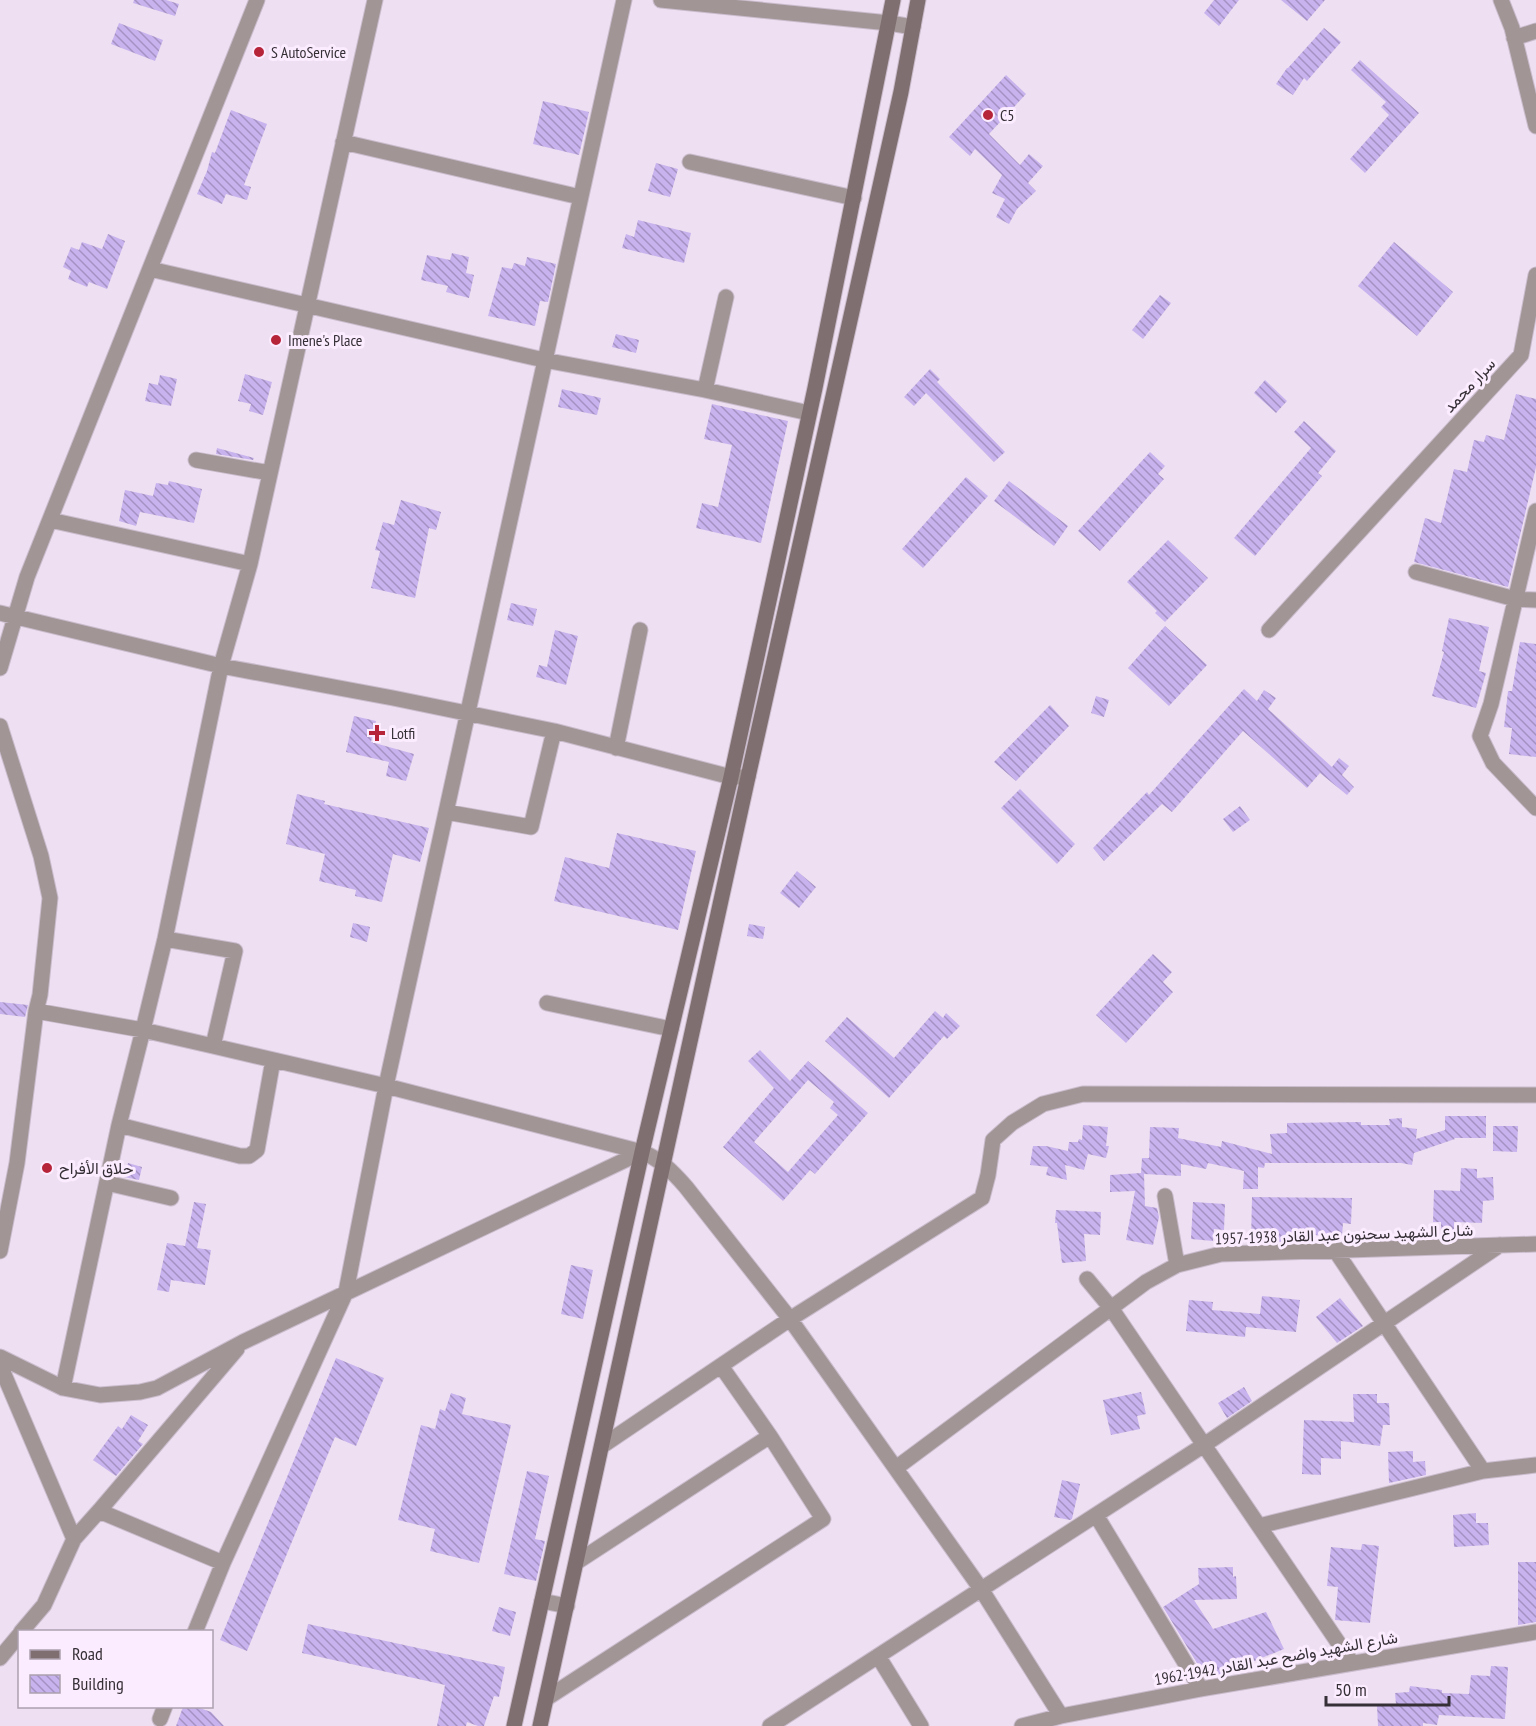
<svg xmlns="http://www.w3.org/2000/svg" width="1536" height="1726" font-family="'PT Sans Narrow',Vazirmatn,sans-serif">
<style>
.building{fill:url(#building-back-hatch);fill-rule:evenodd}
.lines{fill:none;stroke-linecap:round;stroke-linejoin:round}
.street-casing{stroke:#cabccc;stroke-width:17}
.secondary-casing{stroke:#cabccc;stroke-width:17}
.street{stroke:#a19596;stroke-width:15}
.secondary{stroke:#806f70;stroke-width:15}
.poi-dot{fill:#b6243a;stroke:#fcecff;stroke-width:2}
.labels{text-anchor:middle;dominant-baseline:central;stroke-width:6;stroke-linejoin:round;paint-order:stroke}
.poi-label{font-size:16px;fill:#352f36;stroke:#fcecff;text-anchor:start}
.street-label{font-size:16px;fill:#352f36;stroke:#fcecff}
</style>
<defs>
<pattern id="building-back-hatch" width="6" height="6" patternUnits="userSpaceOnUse" patternTransform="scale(1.5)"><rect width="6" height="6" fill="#c9b3ee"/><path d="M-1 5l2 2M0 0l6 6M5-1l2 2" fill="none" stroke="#a492c2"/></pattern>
</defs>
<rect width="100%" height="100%" fill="#efdff2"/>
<path class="building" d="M 134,0 L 166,0 L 179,4 L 175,16 L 133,3 Z
M 1214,0 L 1239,0 L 1219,26 L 1204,13 Z
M 1281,0 L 1325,0 L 1307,21 Z
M 119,23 L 163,40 L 155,61 L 111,44 Z
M 1324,28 L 1341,42 L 1307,81 L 1304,78 L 1293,95 L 1276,84 L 1287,68 L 1288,68 Z
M 1360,60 L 1419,113 L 1365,173 L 1350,159 L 1389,115 L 1381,107 L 1386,102 L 1351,70 Z
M 1006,75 L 1026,94 L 989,134 L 1020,165 L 1029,154 L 1043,166 L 1028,183 L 1036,191 L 1017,209 L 1009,224 L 996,217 L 1005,199 L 992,193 L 1002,175 L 975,149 L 970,156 L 949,137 Z
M 543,101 L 589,112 L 579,155 L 533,144 Z
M 231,110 L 267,124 L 244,185 L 251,187 L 247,200 L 226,194 L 222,204 L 197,194 L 207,171 L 212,152 L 215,153 Z
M 656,163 L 678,169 L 670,197 L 648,191 Z
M 638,220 L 691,233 L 684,263 L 622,248 L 626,234 L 634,237 Z
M 108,234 L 125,241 L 107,289 L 89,282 L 87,287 L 68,279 L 71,271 L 63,267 L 71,247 L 79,250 L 82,242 L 102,249 Z
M 1394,242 L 1453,292 L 1417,336 L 1358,286 Z
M 452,253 L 469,257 L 466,273 L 474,275 L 469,298 L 446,292 L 448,286 L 421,280 L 427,255 L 450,260 Z
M 527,257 L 556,264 L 548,302 L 540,301 L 535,326 L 488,316 L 502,267 L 512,269 L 514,263 L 525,266 Z
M 1160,295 L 1171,303 L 1143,339 L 1132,330 Z
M 616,334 L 639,340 L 636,353 L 612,347 Z
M 930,369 L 940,379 L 937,382 L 1005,452 L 994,462 L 926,393 L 914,406 L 904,397 Z
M 245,374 L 272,382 L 263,415 L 249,411 L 251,404 L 238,401 Z
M 160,375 L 177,379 L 171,406 L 145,401 L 149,383 L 158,385 Z
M 1265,380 L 1287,401 L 1276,413 L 1254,393 Z
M 562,389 L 601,398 L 597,415 L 558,407 Z
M 1516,394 L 1536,399 L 1536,467 L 1508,587 L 1414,562 L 1425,518 L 1441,523 L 1454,469 L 1467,472 L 1474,440 L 1484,442 L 1486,435 L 1504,440 Z
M 712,404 L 788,421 L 761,543 L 696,528 L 702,503 L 718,507 L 732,445 L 704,439 Z
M 1304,421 L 1336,451 L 1318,473 L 1322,476 L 1255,556 L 1234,538 L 1311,448 L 1294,432 Z
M 217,448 L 254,458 L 253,460 L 216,454 Z
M 1150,452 L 1165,466 L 1158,474 L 1164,479 L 1100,551 L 1078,531 Z
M 966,477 L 988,496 L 923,568 L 902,549 Z
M 169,481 L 202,489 L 194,523 L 140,512 L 136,526 L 119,521 L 125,490 L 153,496 L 156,483 L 168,485 Z
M 1009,481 L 1068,526 L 1054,546 L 994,501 Z
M 401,500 L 441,512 L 436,530 L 429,528 L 415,598 L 371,588 L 380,551 L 375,550 L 383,522 L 394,525 Z
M 1168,540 L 1208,578 L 1165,622 L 1155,613 L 1157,611 L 1127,582 Z
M 511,603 L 537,609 L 533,626 L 507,620 Z
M 1449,618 L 1489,627 L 1479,671 L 1486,673 L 1476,708 L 1432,696 L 1444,652 L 1442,651 Z
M 1165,626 L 1207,665 L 1169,706 L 1128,668 Z
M 555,630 L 578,636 L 566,685 L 536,677 L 539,665 L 547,667 Z
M 1520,642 L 1536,644 L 1536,757 L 1509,754 L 1512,728 L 1504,727 L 1508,691 L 1512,691 Z
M 1244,689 L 1257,701 L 1264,690 L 1276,698 L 1268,709 L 1332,767 L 1339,758 L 1349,766 L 1342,775 L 1354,787 L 1347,795 L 1320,773 L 1307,788 L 1243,731 L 1172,812 L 1162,804 L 1104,861 L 1093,848 L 1147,792 L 1149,795 Z
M 1096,696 L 1109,700 L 1104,717 L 1091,713 Z
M 1050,705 L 1069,726 L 1016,781 L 994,762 Z
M 354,716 L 376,721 L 371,742 L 414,754 L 406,781 L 386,776 L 389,762 L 346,752 Z
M 1020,789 L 1075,844 L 1057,864 L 1001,808 Z
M 297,794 L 325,801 L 324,804 L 429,828 L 420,862 L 393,854 L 382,902 L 355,896 L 356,890 L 319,881 L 325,854 L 286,844 Z
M 1240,806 L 1250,820 L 1233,832 L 1223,819 Z
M 617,833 L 696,851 L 678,930 L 554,901 L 565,857 L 609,868 Z
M 797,871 L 816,887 L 799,908 L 780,893 Z
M 353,923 L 370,927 L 367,942 L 350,937 Z
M 749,924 L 765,927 L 763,939 L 747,936 Z
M 1153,954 L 1172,972 L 1163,982 L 1173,992 L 1126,1043 L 1096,1015 Z
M 0,1002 L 28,1005 L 25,1017 L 0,1014 Z
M 935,1011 L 943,1018 L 946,1013 L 960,1026 L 947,1039 L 944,1036 L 889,1098 L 825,1041 L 847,1017 L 894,1058 Z
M 760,1050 L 790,1081 L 808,1061 L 868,1113 L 815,1174 L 810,1170 L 783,1201 L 723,1147 L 774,1088 L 748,1061 ZM 808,1080 L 834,1102 L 830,1108 L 838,1115 L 788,1172 L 754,1142 Z
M 1445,1116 L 1486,1116 L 1486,1138 L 1454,1138 L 1455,1139 L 1414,1153 L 1412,1165 L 1401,1163 L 1265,1163 L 1264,1168 L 1258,1167 L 1258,1189 L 1243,1189 L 1244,1171 L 1208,1163 L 1206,1169 L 1181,1164 L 1181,1176 L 1144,1174 L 1145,1206 L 1157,1208 L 1159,1217 L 1153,1245 L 1126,1240 L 1135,1191 L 1110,1192 L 1110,1175 L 1141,1173 L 1142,1158 L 1149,1158 L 1150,1127 L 1179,1128 L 1178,1138 L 1221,1147 L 1222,1141 L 1272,1154 L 1270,1134 L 1287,1133 L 1287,1123 L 1361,1122 L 1361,1125 L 1390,1125 L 1389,1119 L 1402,1118 L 1402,1127 L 1417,1129 L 1416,1139 L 1445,1130 Z
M 1083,1125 L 1108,1127 L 1106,1146 L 1109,1146 L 1106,1158 L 1088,1154 L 1084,1170 L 1065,1165 L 1067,1180 L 1046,1175 L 1048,1167 L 1030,1165 L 1033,1146 L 1046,1146 L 1068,1151 L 1069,1142 L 1078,1142 L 1079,1139 L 1082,1140 Z
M 1493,1126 L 1518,1126 L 1517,1152 L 1493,1151 Z
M 128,1163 L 142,1167 L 139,1180 L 124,1177 Z
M 1461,1168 L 1477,1169 L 1477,1178 L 1493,1177 L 1494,1200 L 1483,1201 L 1482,1223 L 1454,1222 L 1454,1237 L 1441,1237 L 1441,1222 L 1433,1222 L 1434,1190 L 1460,1191 Z
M 1252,1197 L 1352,1198 L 1351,1224 L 1343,1223 L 1342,1237 L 1301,1234 L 1301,1238 L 1288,1238 L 1288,1242 L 1251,1241 Z
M 194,1202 L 206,1204 L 197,1248 L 211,1250 L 205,1285 L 171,1280 L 169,1292 L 157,1290 L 167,1243 L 185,1246 Z
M 1193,1202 L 1225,1204 L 1224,1230 L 1214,1229 L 1213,1241 L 1191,1239 Z
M 1056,1210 L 1101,1212 L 1100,1235 L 1084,1234 L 1086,1261 L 1062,1263 L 1057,1223 L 1055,1223 Z
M 571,1265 L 593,1270 L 583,1319 L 561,1314 Z
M 1262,1296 L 1300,1300 L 1296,1332 L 1246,1327 L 1245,1337 L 1186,1331 L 1189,1300 L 1213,1302 L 1212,1310 L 1260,1314 Z
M 1340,1298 L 1363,1326 L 1337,1343 L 1316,1317 Z
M 336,1358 L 384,1378 L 356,1446 L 335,1437 L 247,1651 L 220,1640 Z
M 1244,1387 L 1252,1401 L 1227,1418 L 1218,1403 Z
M 1141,1392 L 1146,1414 L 1137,1416 L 1140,1429 L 1111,1435 L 1103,1400 Z
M 451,1393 L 466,1398 L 462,1414 L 511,1425 L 479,1563 L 430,1551 L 435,1529 L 398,1520 L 421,1425 L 435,1429 L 440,1409 L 445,1411 Z
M 1353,1394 L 1377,1394 L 1377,1403 L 1389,1403 L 1390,1425 L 1383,1425 L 1380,1446 L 1341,1441 L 1341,1459 L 1321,1458 L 1321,1475 L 1302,1474 L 1304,1420 L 1354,1422 Z
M 131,1415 L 148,1425 L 138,1441 L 143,1444 L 116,1476 L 93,1460 L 118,1426 L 122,1429 Z
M 1413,1451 L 1413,1462 L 1425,1461 L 1426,1475 L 1389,1483 L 1388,1452 Z
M 527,1471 L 549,1476 L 535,1539 L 545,1541 L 536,1581 L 504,1574 Z
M 1062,1480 L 1080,1484 L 1072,1519 L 1070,1520 L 1054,1517 Z
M 1476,1513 L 1476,1523 L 1488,1523 L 1489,1545 L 1454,1547 L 1453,1515 Z
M 1362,1544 L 1379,1546 L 1370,1623 L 1335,1620 L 1338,1587 L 1327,1586 L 1331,1547 L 1361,1550 Z
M 1518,1562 L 1536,1562 L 1536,1622 L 1518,1625 Z
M 1233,1567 L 1233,1577 L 1236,1576 L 1237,1599 L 1194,1600 L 1213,1629 L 1266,1612 L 1284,1649 L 1215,1677 L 1206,1678 L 1163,1607 L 1199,1584 L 1198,1568 Z
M 499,1607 L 516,1612 L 510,1636 L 492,1631 Z
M 308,1624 L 505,1667 L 499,1697 L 494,1696 L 484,1726 L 478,1726 L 467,1722 L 466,1726 L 437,1726 L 445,1685 L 302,1653 Z
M 1491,1666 L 1508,1667 L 1505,1719 L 1439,1715 L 1437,1725 L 1423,1723 L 1423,1726 L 1378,1726 L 1377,1706 L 1396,1704 L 1395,1693 L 1409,1692 L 1410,1686 L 1442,1690 L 1442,1693 L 1469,1694 L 1471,1675 L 1490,1676 Z
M 183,1707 L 197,1707 L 211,1712 L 224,1726 L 176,1726 Z"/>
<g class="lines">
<g class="street-casing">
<path id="street" d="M 661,0 L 889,23 L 913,27
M 1501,0 L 1512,28 L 1536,126
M 1514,38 L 1536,31
M 343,142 L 580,197
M 690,162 L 854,198
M 150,269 L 544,360 L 705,390 L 809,413
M 705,390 L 726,297
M 196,460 L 270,473
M 1536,511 L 1491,704 L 1480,736 L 1493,763 L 1536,808
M 50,520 L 250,564
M 1416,572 L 1515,599 L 1536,600
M 0,613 L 221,666 L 393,698 L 554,731 L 731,777 L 748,777
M 1269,630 L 1521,355 L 1536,275
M 0,668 L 27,577 L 257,0
M 0,726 L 41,856 L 50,898 L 40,995 L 36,1011 L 17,1163 L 0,1251
M 616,748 L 640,630
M 446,812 L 531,827 L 554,731
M 165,939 L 235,951 L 213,1046
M 547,1003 L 671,1029
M 36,1011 L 143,1030 L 213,1046 L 386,1086 L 642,1152 C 660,1159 673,1172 686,1187 L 790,1319 L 981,1589 L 1061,1716
M 119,1125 L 240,1156 L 249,1156 L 257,1150 L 273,1060
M 107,1183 L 171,1198
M 1165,1196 L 1177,1265
M 1335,1250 L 1483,1471
M 1087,1279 L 1111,1308 L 1352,1663
M 0,1357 L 63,1388 L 100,1395 L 140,1392 L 157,1388 L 243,1342 L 642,1152
M 0,1365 L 74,1539
M 721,1366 L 770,1436
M 63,1388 L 119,1125 L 143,1030 L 165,939 L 221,666 L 250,564 L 375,0
M 602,1446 L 790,1319 L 982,1198 L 988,1175 L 993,1140 L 1012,1123 L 1043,1104 L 1083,1094 L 1536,1095
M 896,1468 L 1146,1282 L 1177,1265 L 1221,1254 L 1536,1244
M 99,1511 L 223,1563
M 1096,1515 L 1201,1689
M 1259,1526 L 1483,1471 L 1536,1465
M 542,1601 L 567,1606
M 21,1632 L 44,1605 L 74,1539 L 99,1511 L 237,1349
M 195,1632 L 223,1563 L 346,1292 L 386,1086 L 624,0
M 878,1656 L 921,1726
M 0,1658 L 20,1634
M 547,1698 L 823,1519 L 770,1436 L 577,1562
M 160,1719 L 165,1706
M 770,1726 L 1204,1445 L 1500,1245
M 1022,1726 L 1061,1716 L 1201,1689 L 1536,1632"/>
</g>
<g class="secondary-casing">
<path id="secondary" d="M 514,1726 L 642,1152 L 731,777 L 815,388 L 893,0
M 540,1726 L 748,777 L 901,92 L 918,0"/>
</g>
<use href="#street" class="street"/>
<use href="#secondary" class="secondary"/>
</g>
<g class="poi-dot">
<circle cx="259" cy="52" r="6"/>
<circle cx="988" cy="115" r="6"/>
<circle cx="276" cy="340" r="6"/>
<path d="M374 724h6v6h6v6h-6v6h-6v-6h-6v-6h6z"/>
<circle cx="47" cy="1168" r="6"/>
</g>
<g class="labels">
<g class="poi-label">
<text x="271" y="52">S AutoService</text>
<text x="1000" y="115">C5</text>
<text x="288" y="340">Imene's Place</text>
<text x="391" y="733">Lotfi</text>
<text x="59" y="1168">حلاق الأفراح</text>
</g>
<g class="street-label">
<text transform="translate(1469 385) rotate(-47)">سرار محمد</text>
<text transform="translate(1344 1234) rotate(-2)">شارع الشهيد سحنون عبد القادر 1938-1957</text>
<text transform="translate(1276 1658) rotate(-10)">شارع الشهيد واضح عبد القادر 1942-1962</text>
</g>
</g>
<rect x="18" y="1630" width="195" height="78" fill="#fcecff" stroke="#aca0af" stroke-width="1.5"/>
<rect x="30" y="1650" width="30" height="9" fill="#806f70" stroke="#aca0af" stroke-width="1.5"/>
<text x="72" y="1660" font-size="18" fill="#352f36">Road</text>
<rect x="30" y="1675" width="30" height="18" fill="url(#building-back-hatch)" stroke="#aca0af" stroke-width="1.5"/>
<text x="72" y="1690" font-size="18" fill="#352f36">Building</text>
<path d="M1326 1696v9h123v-9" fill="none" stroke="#352f36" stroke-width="3"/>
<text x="1335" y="1696" font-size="18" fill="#352f36" stroke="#fcecff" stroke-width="4.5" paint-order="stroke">50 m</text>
</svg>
